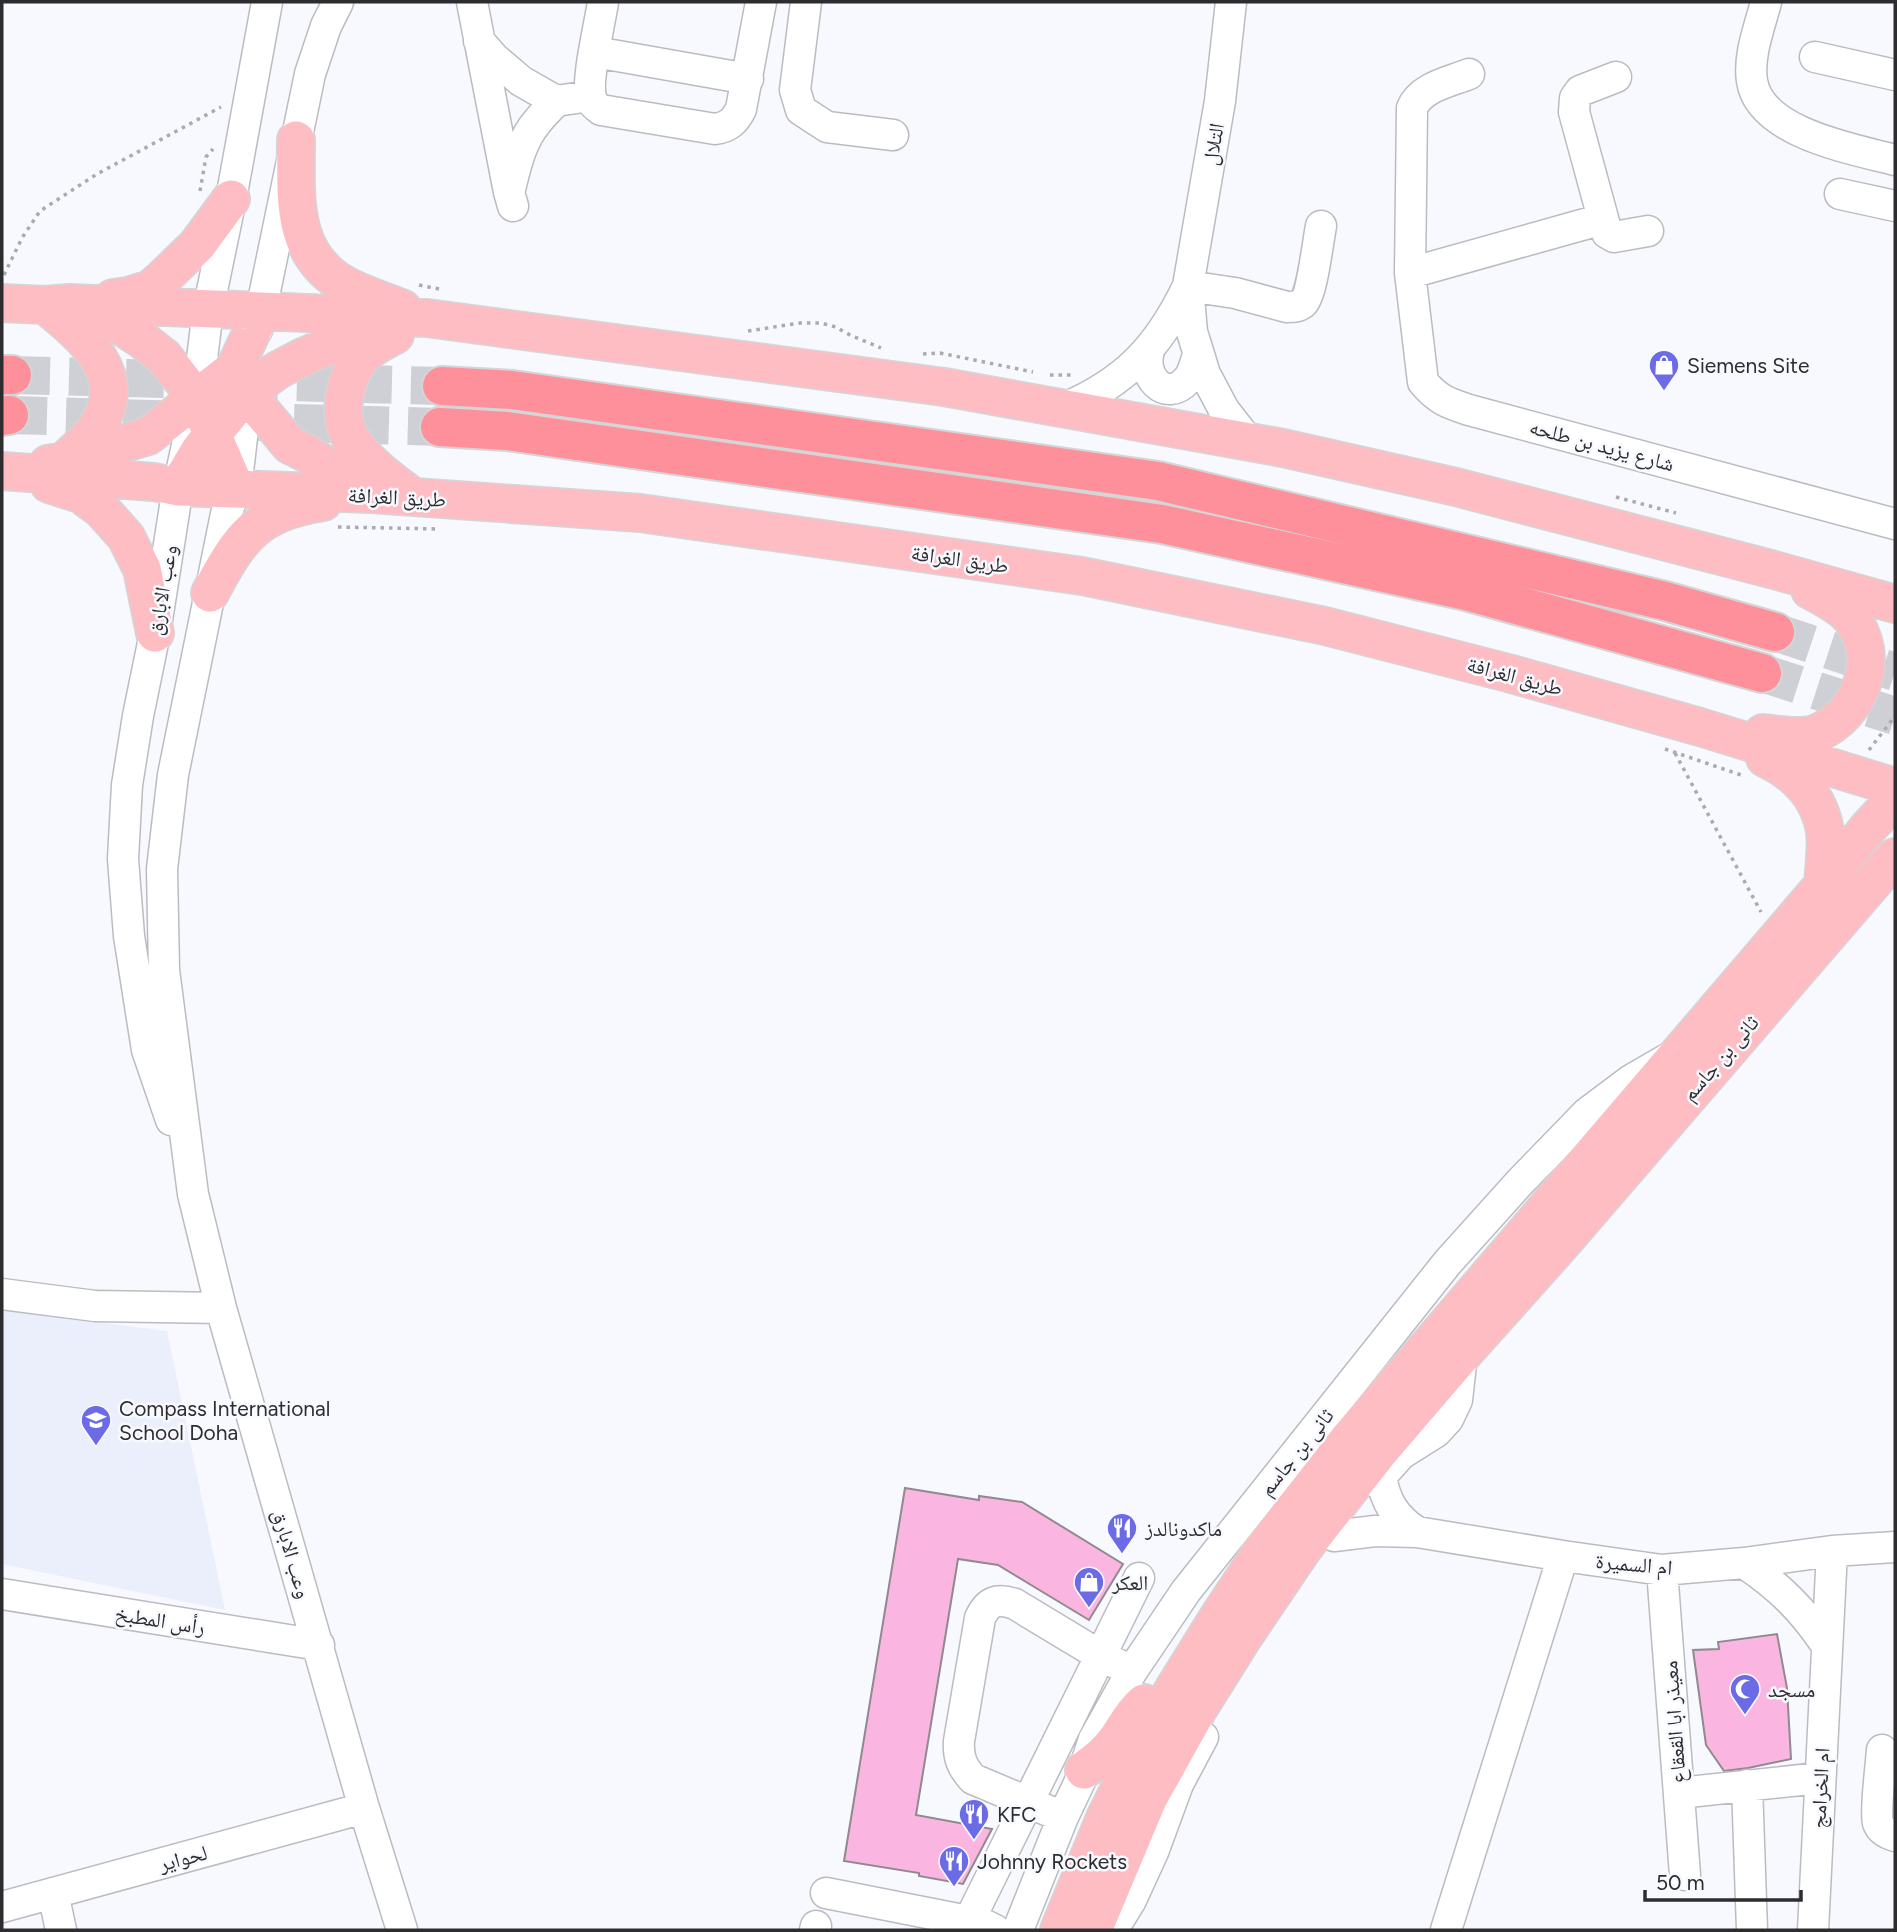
<svg xmlns="http://www.w3.org/2000/svg" width="1897" height="1932" font-family="Figtree,'Noto Naskh Arabic',sans-serif">
<style>
.built{fill:#ebeefb}
.building{fill:#fab5e1;stroke:#8f8a8d;stroke-width:2}
.lines{fill:none;stroke-linecap:round;stroke-linejoin:round}
.highway-tunnel{stroke:#cfd0d5;stroke-width:38;stroke-dasharray:38 19;stroke-linecap:butt}
.minor-casing{stroke:#bbbcc1;stroke-width:33}
.major-casing{stroke:#d5d5d5;stroke-width:40}
.highway-casing{stroke:#d5d5d5;stroke-width:42}
.path{stroke:#aaabaf;stroke-width:3.5;stroke-dasharray:3.5 5;stroke-linecap:butt}
.minor{stroke:#fff;stroke-width:30}
.major{stroke:#febcc3;stroke-width:37}
.highway{stroke:#fd909b;stroke-width:38}
.labels{text-anchor:middle;dominant-baseline:central;stroke-width:5;stroke-linejoin:round;paint-order:stroke}
.street-label{font-size:21px;fill:#2d2d2f;stroke:#f7f9fe}
.poi-label{font-size:21px;fill:#2d2d2f;stroke:#f7f9fe;text-anchor:start}
</style>
<rect width="100%" height="100%" fill="#f7f9fe"/>
<path class="built" d="M 2,1310 L 167,1331 L 225,1610 L 2,1564 Z"/>
<path class="building" d="M 905,1488 L 979,1500 L 979,1496 L 1022,1502 L 1123,1564 L 1089,1620 L 998,1565 L 958,1559 L 916,1815 L 992,1829 L 963,1884 L 919,1876 L 919,1873 L 844,1861 Z
M 1777,1634 L 1787,1688 L 1791,1759 L 1748,1768 L 1724,1771 L 1706,1745 L 1693,1650 L 1719,1649 L 1718,1642 Z"/>
<g class="lines">
<path class="highway-tunnel" d="M 12,375 L 442,386
M 9,415 L 440,427
M 1775,632 L 1895,672
M 1762,673 L 1895,716"/>
<g class="minor-casing">
<path id="minor" d="M 472,2 L 509,192 L 513,206
M 603,2 C 600,23 586,80 591,97 C 592,104 596,106 601,110 L 715,129 C 729,127 735,121 741,109 L 761,2
M 806,2 L 795,90 L 801,110 L 827,127 L 893,135
M 1231,2 L 1220,101 L 1188,286 L 1192,332 L 1205,374 L 1224,410 L 1249,442
M 1766,2 C 1760,26 1748,55 1752,81 C 1760,133 1853,149 1895,160
M 479,41 L 494,58 L 521,81 L 556,101
M 595,52 L 748,79
M 1815,57 L 1895,75
M 1469,74 C 1449,82 1421,87 1412,108 L 1410,273 L 1423,382 C 1438,400 1448,403 1469,410 L 1895,524
M 1616,77 L 1580,91 L 1575,98 L 1574,112 L 1607,233 L 1614,237 L 1648,231
M 510,189 C 516,165 521,141 537,122 C 543,114 550,108 556,101 L 590,96
M 1840,194 L 1895,206
M 1410,273 L 1603,219
M 1188,286 L 1235,293 L 1287,307 C 1293,307 1298,307 1303,303 C 1312,295 1318,241 1321,226
M 257,330 L 310,74 L 326,26 L 338,2
M 1150,348 C 1139,376 1166,404 1187,380 C 1193,374 1195,363 1198,355
M 248,386 L 236,489 L 226,514 L 173,775 L 162,869 L 164,970 L 193,1194 L 221,1308 L 364,1808 L 402,1930
M 1062,409 C 1125,383 1159,347 1188,286
M 171,1120 L 147,1050 L 129,936 L 123,859 L 127,785 L 138,716 L 155,633 L 178,487 L 197,399 L 208,310 L 231,199 L 267,2
M 2,1294 L 95,1306 L 221,1308
M 1381,1476 C 1385,1501 1395,1518 1417,1532
M 1376,1482 L 1401,1454 L 1436,1432 L 1448,1419 L 1457,1400 L 1462,1355
M 1334,1536 L 1375,1531 L 1417,1532 L 1563,1556 L 1662,1570 L 1744,1563 L 1832,1551 L 1895,1547
M 1744,1563 C 1780,1587 1803,1610 1827,1646
M 1662,1570 L 1685,1875
M 2,1594 L 319,1645
M 1882,1750 C 1881,1764 1875,1812 1878,1823 C 1881,1831 1888,1834 1895,1836
M 1747,1785 L 1752,1930
M 1679,1793 L 1820,1778
M 1063,1817 L 973,1779 C 962,1767 958,1758 959,1741 L 980,1618 C 988,1601 997,1598 1015,1604 L 1101,1656 L 1132,1671
M 53,1893 L 61,1930
M 826,1893 L 983,1924 L 995,1930
M 2,1907 L 364,1808
M 969,1921 L 1139,1578
M 815,1930 L 816,1926
M 1018,1930 L 1063,1817 L 1081,1779 L 1094,1739 L 1132,1671 L 1186,1591 L 1448,1262 L 1520,1182 L 1587,1113 L 1631,1080 L 1669,1058
M 1114,1930 L 1118,1921 L 1131,1900 L 1153,1852 L 1178,1784 L 1203,1737
M 1446,1930 L 1563,1556
M 1813,1930 L 1832,1551"/>
</g>
<g class="major-casing">
<path id="major" d="M 296,140 C 296,195 289,256 347,286 C 364,295 384,301 403,309
M 113,298 L 128,296 L 150,289 L 162,279 L 197,245 L 231,199
M 2,303 L 45,305 L 70,303 L 427,318 L 944,387 L 1283,448 L 1456,487 L 1778,571 L 1895,604
M 45,305 C 82,335 131,374 98,425 C 90,439 76,450 64,461
M 87,310 L 115,322 L 141,339 L 164,357 L 197,399 L 236,489
M 395,335 C 383,341 367,349 359,360 C 345,380 337,414 350,437 C 365,462 389,479 412,496
M 236,371 L 246,393 L 290,445 L 308,454 L 371,494
M 48,464 L 64,461 L 148,436 L 235,368 L 261,312
M 2,471 L 154,482 L 178,487 L 372,494 L 640,513 L 1082,576 L 1325,626 L 1508,673 L 1700,727 L 1895,787
M 49,484 L 80,494 L 101,509 L 126,537 L 142,569 L 155,633
M 178,487 L 200,450 L 246,393 L 278,370 L 303,357 L 335,343 L 392,328
M 210,593 C 240,537 255,513 323,502
M 1763,733 C 1780,735 1802,739 1817,733 C 1861,715 1883,655 1850,617 C 1841,606 1823,597 1810,590
M 1765,758 C 1796,773 1819,795 1825,831 C 1827,848 1824,868 1823,885
M 1084,1770 C 1096,1761 1108,1752 1117,1739 C 1126,1726 1132,1713 1144,1703
M 1059,1930 L 1105,1818 L 1136,1756 L 1173,1690 L 1219,1616 L 1264,1548 L 1347,1441 L 1823,885 L 1867,829 L 1895,799
M 1093,1930 L 1148,1799 L 1197,1711 L 1244,1636 L 1302,1550 L 1378,1453 L 1462,1355 L 1564,1241 L 1895,857"/>
</g>
<g class="highway-casing">
<path id="highway" d="M 2,375 L 12,375
M 442,386 L 512,390 L 1158,481 L 1665,601 L 1775,632
M 2,416 L 9,415
M 440,427 L 507,431 L 1162,524 L 1466,591 L 1762,673"/>
</g>
<path class="path" d="M 200,191 L 206,157 L 213,149
M 4,275 L 22,238 L 40,211 L 97,174 L 221,107
M 419,285 L 439,289
M 748,331 L 800,323 L 821,323 L 836,327 L 850,335 L 881,348
M 923,354 L 940,353 L 1033,372
M 1050,375 L 1074,375
M 1616,497 L 1676,513
M 338,527 L 439,529
M 1665,749 L 1744,776
M 1869,750 L 1895,716
M 1675,753 L 1761,912"/>
<use href="#minor" class="minor"/>
<use href="#major" class="major"/>
<use href="#highway" class="highway"/>
</g>
<defs>
<g id="shop-pin" transform="scale(1.575)"><path d="M0 17L-7.5 6A9.5 9.5 0 1 1 7.5 6Z" fill="#6a6be5" stroke="#f7f9fe"/><path d="M-5-2.5h2.3a2.7 3.5 0 0 1 5.4 0H5L5.5 6h-11ZM-1.5-2.5h3a1.5 2.3 0 0 0-3 0Z" fill="#fff"/></g>
<g id="school-pin" transform="scale(1.575)"><path d="M0 17L-7.5 6A9.5 9.5 0 1 1 7.5 6Z" fill="#6a6be5" stroke="#f7f9fe"/><path d="M0-5L7-2L0 1L-7-2ZM-4 1L0 2.5L4 1V4Q0 6-4 4Z" fill="#fff"/></g>
<g id="restaurant-pin" transform="scale(1.575)"><path d="M0 17L-7.5 6A9.5 9.5 0 1 1 7.5 6Z" fill="#6a6be5" stroke="#f7f9fe"/><path d="M-5-6h1v4h1v-4h1v4h1v-4h1v5L-1.5 .5V6h-2V.5L-5-1ZM5-6V6H3V1.5H1.5Q1.5-4 5-6Z" fill="#fff"/></g>
<g id="mosque-pin" transform="scale(1.575)"><path d="M0 17L-7.5 6A9.5 9.5 0 1 1 7.5 6Z" fill="#6a6be5" stroke="#f7f9fe"/><path d="M3.5-4.9A6 6 0 1 0 3.5 4.9A5 5 0 1 1 3.5-4.9Z" fill="#fff"/></g>
</defs>
<g fill-rule="evenodd">
<use href="#shop-pin" x="1664" y="365"/>
<use href="#school-pin" x="96" y="1420"/>
<use href="#restaurant-pin" x="1122" y="1528"/>
<use href="#shop-pin" x="1089" y="1582"/>
<use href="#mosque-pin" x="1745" y="1689"/>
<use href="#restaurant-pin" x="974" y="1814"/>
<use href="#restaurant-pin" x="954" y="1861"/>
</g>
<g class="labels">
<g class="street-label">
<text transform="translate(1213 144) rotate(-80)">التلال</text>
<text transform="translate(1602 445) rotate(15)">شارع يزيد بن طلحه</text>
<text transform="translate(397 497) rotate(3)">طريق الغرافة</text>
<text transform="translate(960 559) rotate(8)">طريق الغرافة</text>
<text transform="translate(162 590) rotate(-80)">وعب الابارق</text>
<text transform="translate(1515 676) rotate(15)">طريق الغرافة</text>
<text transform="translate(1720 1058) rotate(-49)">ثانى بن جاسم</text>
<text transform="translate(1296 1452) rotate(-51)">ثانى بن جاسم</text>
<text transform="translate(292 1554) rotate(74)">وعب الابارق</text>
<text transform="translate(1634 1564) rotate(5)">ام السميرة</text>
<text transform="translate(160 1620) rotate(9)">رأس المطبخ</text>
<text transform="translate(1674 1722) rotate(-94)">معيذر ابا القعقاع</text>
<text transform="translate(1820 1788) rotate(-87)">ام الخرامج</text>
<text transform="translate(183 1858) rotate(-15)">لحواير</text>
</g>
<g class="poi-label">
<text x="1687" y="365">Siemens Site</text>
<text x="119" y="1408">Compass International<tspan x="119" dy="24">School Doha</tspan></text>
<text x="1145" y="1528">ماكدونالدز</text>
<text x="1112" y="1582">العكر</text>
<text x="1768" y="1689">مسجد</text>
<text x="997" y="1814">KFC</text>
<text x="977" y="1861">Johnny Rockets</text>
</g>
</g>
<rect width="1897" height="1932" fill="none" stroke="#2d2d2f" stroke-width="7"/>
<path d="M1645 1890v10h156v-10" fill="none" stroke="#2d2d2f" stroke-width="3.5"/>
<text x="1656" y="1890" font-size="21" fill="#2d2d2f" stroke="#f7f9fe" stroke-width="5" paint-order="stroke">50 m</text>
</svg>
